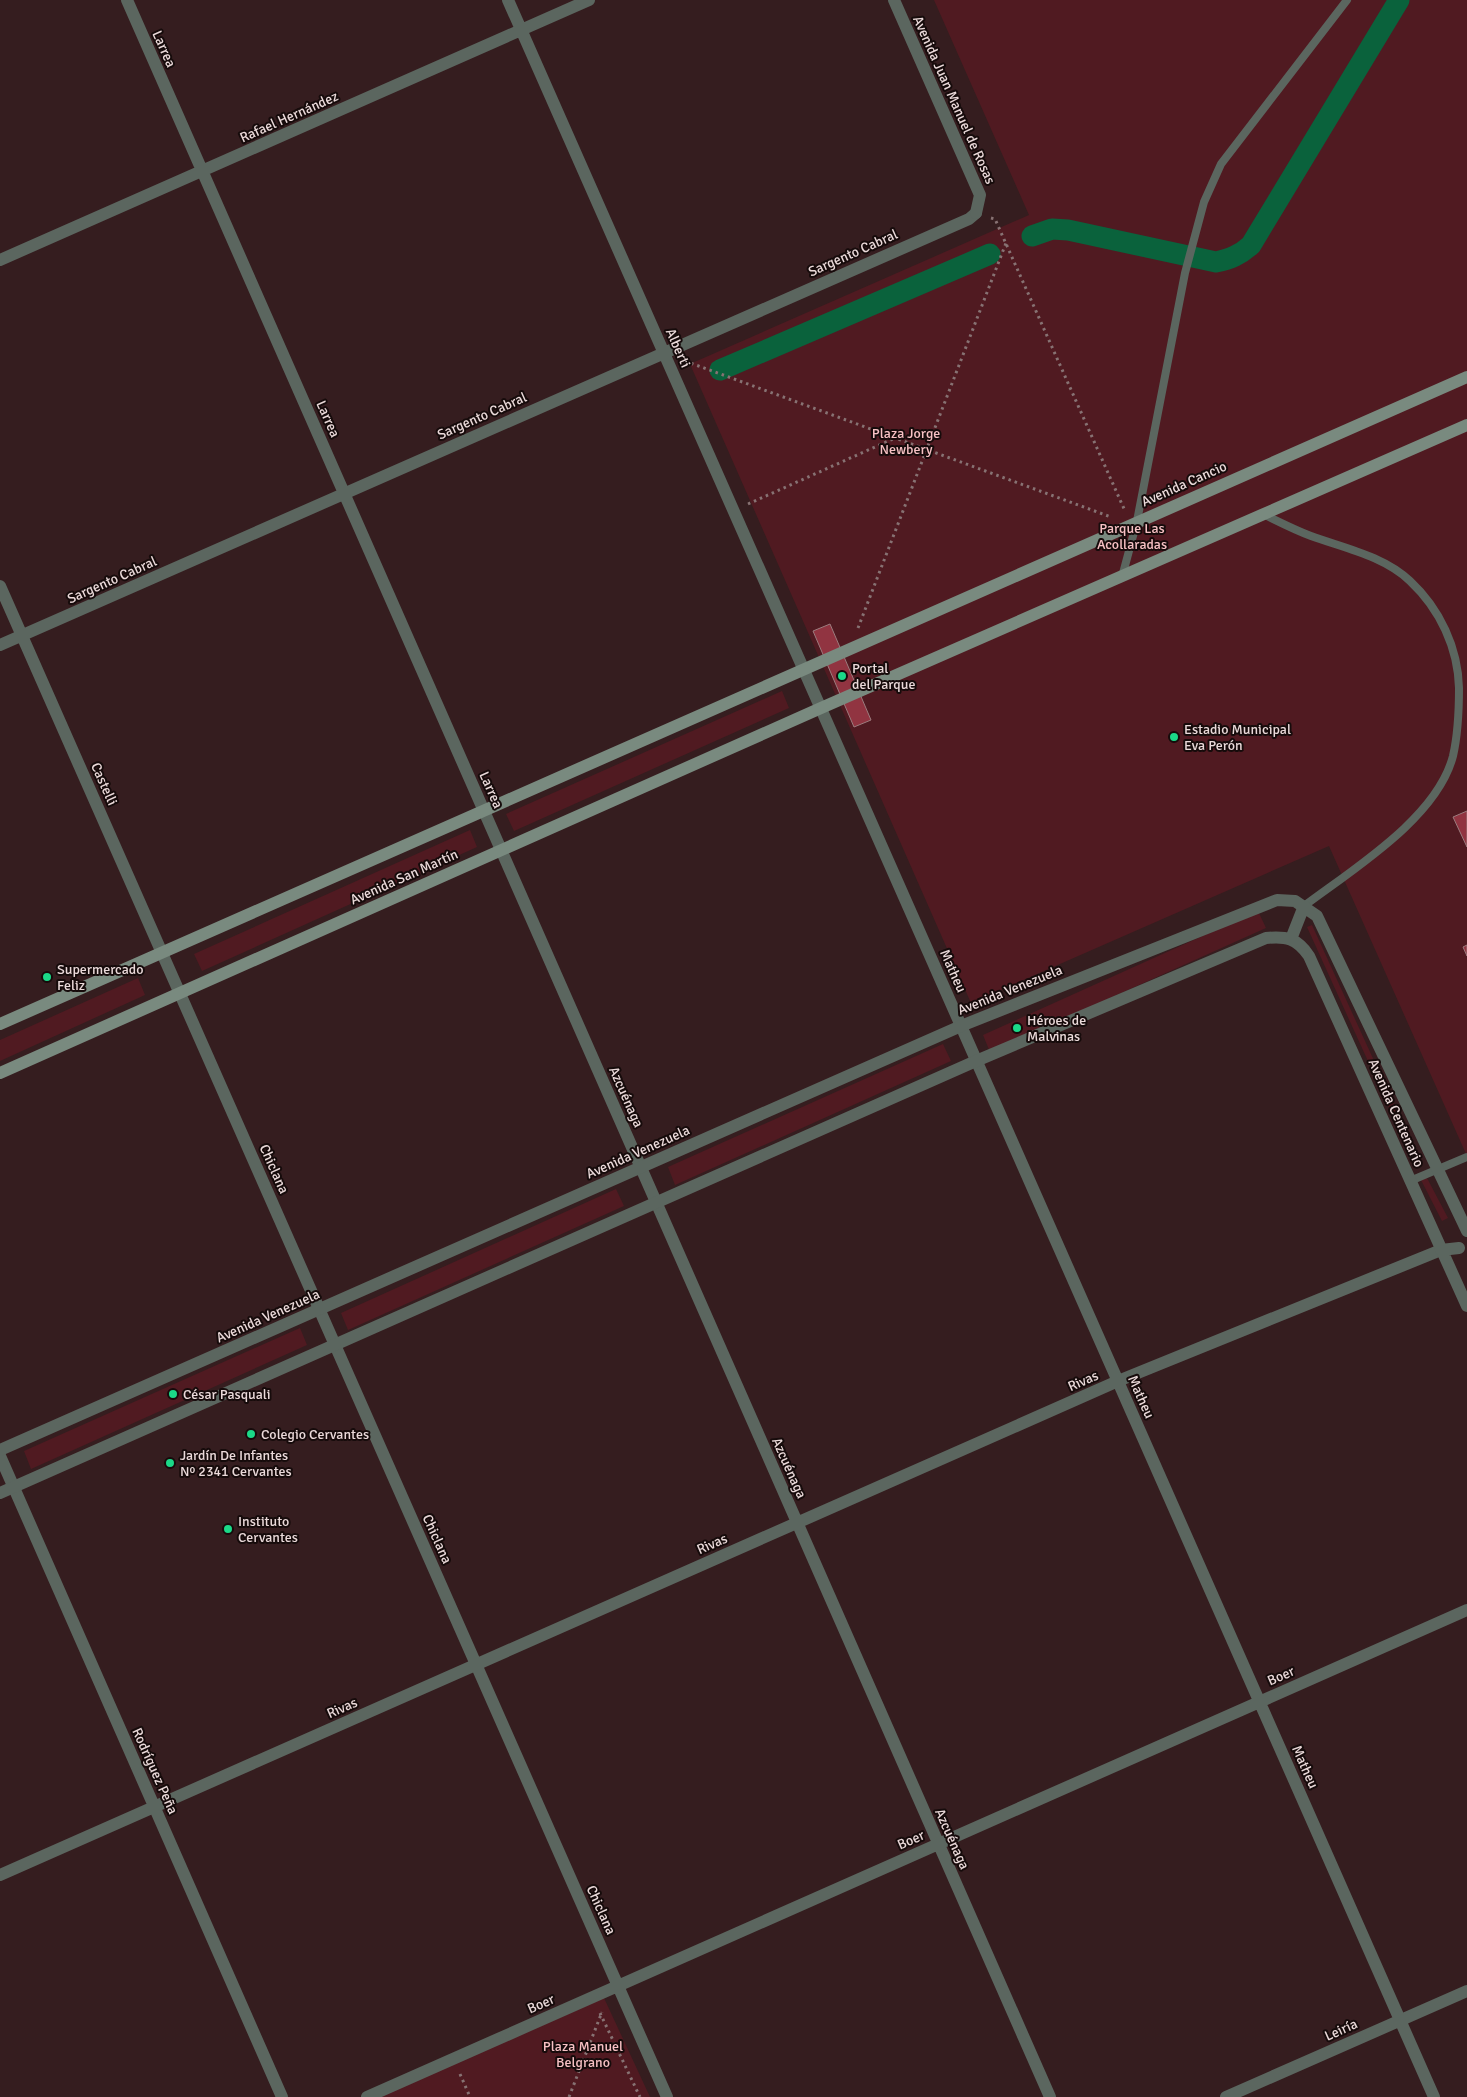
<svg xmlns="http://www.w3.org/2000/svg" width="1467" height="2097" font-family="Signika,sans-serif">
<style>
.green{fill:#501a21}
.lines{fill:none;stroke-linecap:round;stroke-linejoin:round}
.canal{stroke:#0a623c;stroke-width:21}
.building{fill:#913441;stroke:#9c7c7e}
.path{stroke:#877273;stroke-width:3;stroke-dasharray:2.5 4;stroke-linecap:butt}
.service{stroke:#5b665f;stroke-width:8}
.minor{stroke:#5b665f;stroke-width:12}
.tertiary{stroke:#5b665f;stroke-width:12}
.secondary{stroke:#798a7f;stroke-width:12}
.poi-dot{fill:#1bd988;stroke:#160b0b;stroke-width:2}
.labels{text-anchor:middle;dominant-baseline:central;stroke-width:4;stroke-linejoin:round;paint-order:stroke}
.street-label{font-size:14px;fill:#ebdada;stroke:#160b0b}
.park-label{font-size:14px;fill:#f7c1c4;stroke:#160b0b}
.poi-label{font-size:14px;fill:#ebdada;stroke:#160b0b;text-anchor:start}
</style>
<rect width="100%" height="100%" fill="#351d1f"/>
<path class="green" d="M 934,0 L 1467,0 L 1467,1156 L 1329,846 L 971,1003 L 690,364 L 1029,215 Z
M 782,691 L 789,708 L 514,831 L 506,814 Z
M 470,830 L 477,847 L 202,971 L 194,954 Z
M 1258,911 L 1266,928 L 990,1052 L 983,1035 Z
M 1312,925 L 1397,1111 L 1392,1114 L 1307,927 Z
M 138,978 L 145,995 L 0,1061 L 0,1040 Z
M 943,1044 L 951,1061 L 675,1185 L 668,1167 Z
M 1427,1178 L 1448,1218 L 1442,1221 L 1421,1180 Z
M 616,1189 L 624,1206 L 348,1330 L 341,1313 Z
M 300,1328 L 307,1345 L 31,1469 L 24,1451 Z
M 604,1998 L 650,2097 L 379,2097 Z"/>
<g class="lines">
<path class="canal" d="M 1032,236 L 1052,229 L 1068,230 L 1216,262 C 1230,259 1240,255 1251,245 L 1399,0
M 720,370 L 990,254"/>
</g>
<path class="building" d="M 830,624 L 871,720 L 854,727 L 813,631 Z
M 1467,811 L 1467,847 L 1453,817 Z
M 1467,945 L 1467,956 L 1463,947 Z"/>
<g class="lines">
<path class="path" d="M 991,218 L 995,219 L 1125,511
M 685,361 L 1111,517
M 748,504 L 895,438
M 858,628 L 1006,243
M 600,2013 L 640,2097
M 460,2074 L 470,2097
M 569,2097 L 602,2012"/>
<path class="service" d="M 1263,514 C 1279,522 1295,530 1311,536 C 1344,548 1384,556 1410,581 C 1440,609 1458,648 1459,688 C 1459,711 1458,734 1453,756 C 1437,818 1353,869 1304,906
M 1122,577 L 1137,521 L 1185,273 L 1204,202 L 1221,164 L 1347,0
M 1410,1181 L 1467,1157"/>
<path class="minor" d="M 127,0 L 1050,2097
M 508,0 L 1434,2097
M 0,260 L 589,0
M 0,586 L 667,2097
M 0,645 L 969,219 L 976,213
M 0,1456 L 282,2097
M 0,1875 L 1118,1381 L 1441,1250
M 367,2097 L 1467,1610
M 1226,2097 L 1467,1991"/>
<path class="tertiary" d="M 894,0 L 980,195 L 976,213
M 1291,939 L 1304,906
M 1441,1250 L 1459,1248
M 0,1450 L 961,1026 L 1277,900 L 1295,901 L 1317,916 L 1467,1231
M 0,1493 L 976,1061 L 1266,938 C 1286,936 1297,938 1309,956 L 1467,1306"/>
<path class="secondary" d="M 0,1024 L 1467,377
M 0,1073 L 821,708 L 1467,425"/>
</g>
<g class="poi-dot">
<circle cx="842" cy="676" r="5"/>
<circle cx="1174" cy="737" r="5"/>
<circle cx="47" cy="977" r="5"/>
<circle cx="1017" cy="1028" r="5"/>
<circle cx="173" cy="1394" r="5"/>
<circle cx="251" cy="1434" r="5"/>
<circle cx="170" cy="1463" r="5"/>
<circle cx="228" cy="1529" r="5"/>
</g>
<g class="labels">
<g class="street-label">
<text transform="translate(164 49) rotate(66)">Larrea</text>
<text transform="translate(954 100) rotate(66)">Avenida Juan Manuel de Rosas</text>
<text transform="translate(289 117) rotate(-24)">Rafael Hernández</text>
<text transform="translate(853 253) rotate(-24)">Sargento Cabral</text>
<text transform="translate(678 348) rotate(66)">Alberti</text>
<text transform="translate(482 416) rotate(-24)">Sargento Cabral</text>
<text transform="translate(328 419) rotate(66)">Larrea</text>
<text transform="translate(1184 484) rotate(-24)">Avenida Cancio</text>
<text transform="translate(112 580) rotate(-24)">Sargento Cabral</text>
<text transform="translate(104 784) rotate(66)">Castelli</text>
<text transform="translate(491 790) rotate(66)">Larrea</text>
<text transform="translate(404 877) rotate(-24)">Avenida San Martín</text>
<text transform="translate(953 971) rotate(66)">Matheu</text>
<text transform="translate(1010 990) rotate(-22)">Avenida Venezuela</text>
<text transform="translate(626 1097) rotate(66)">Azcuénaga</text>
<text transform="translate(1396 1113) rotate(66)">Avenida Centenario</text>
<text transform="translate(638 1152) rotate(-24)">Avenida Venezuela</text>
<text transform="translate(274 1169) rotate(66)">Chiclana</text>
<text transform="translate(268 1316) rotate(-24)">Avenida Venezuela</text>
<text transform="translate(1083 1381) rotate(-24)">Rivas</text>
<text transform="translate(1141 1397) rotate(66)">Matheu</text>
<text transform="translate(789 1468) rotate(66)">Azcuénaga</text>
<text transform="translate(437 1539) rotate(66)">Chiclana</text>
<text transform="translate(712 1544) rotate(-24)">Rivas</text>
<text transform="translate(1281 1676) rotate(-24)">Boer</text>
<text transform="translate(342 1708) rotate(-24)">Rivas</text>
<text transform="translate(1305 1767) rotate(66)">Matheu</text>
<text transform="translate(155 1771) rotate(66)">Rodríguez Peña</text>
<text transform="translate(952 1839) rotate(66)">Azcuénaga</text>
<text transform="translate(911 1840) rotate(-24)">Boer</text>
<text transform="translate(601 1910) rotate(66)">Chiclana</text>
<text transform="translate(541 2004) rotate(-24)">Boer</text>
<text transform="translate(1341 2030) rotate(-24)">Leiría</text>
</g>
<g class="park-label">
<text x="906" y="433">Plaza Jorge<tspan x="906" dy="16">Newbery</tspan></text>
<text x="1132" y="528">Parque Las<tspan x="1132" dy="16">Acollaradas</tspan></text>
<text x="583" y="2046">Plaza Manuel<tspan x="583" dy="16">Belgrano</tspan></text>
</g>
<g class="poi-label">
<text x="852" y="668">Portal<tspan x="852" dy="16">del Parque</tspan></text>
<text x="1184" y="729">Estadio Municipal<tspan x="1184" dy="16">Eva Perón</tspan></text>
<text x="57" y="969">Supermercado<tspan x="57" dy="16">Feliz</tspan></text>
<text x="1027" y="1020">Héroes de<tspan x="1027" dy="16">Malvinas</tspan></text>
<text x="183" y="1394">César Pasquali</text>
<text x="261" y="1434">Colegio Cervantes</text>
<text x="180" y="1455">Jardín De Infantes<tspan x="180" dy="16">Nº 2341 Cervantes</tspan></text>
<text x="238" y="1521">Instituto<tspan x="238" dy="16">Cervantes</tspan></text>
</g>
</g>
</svg>
